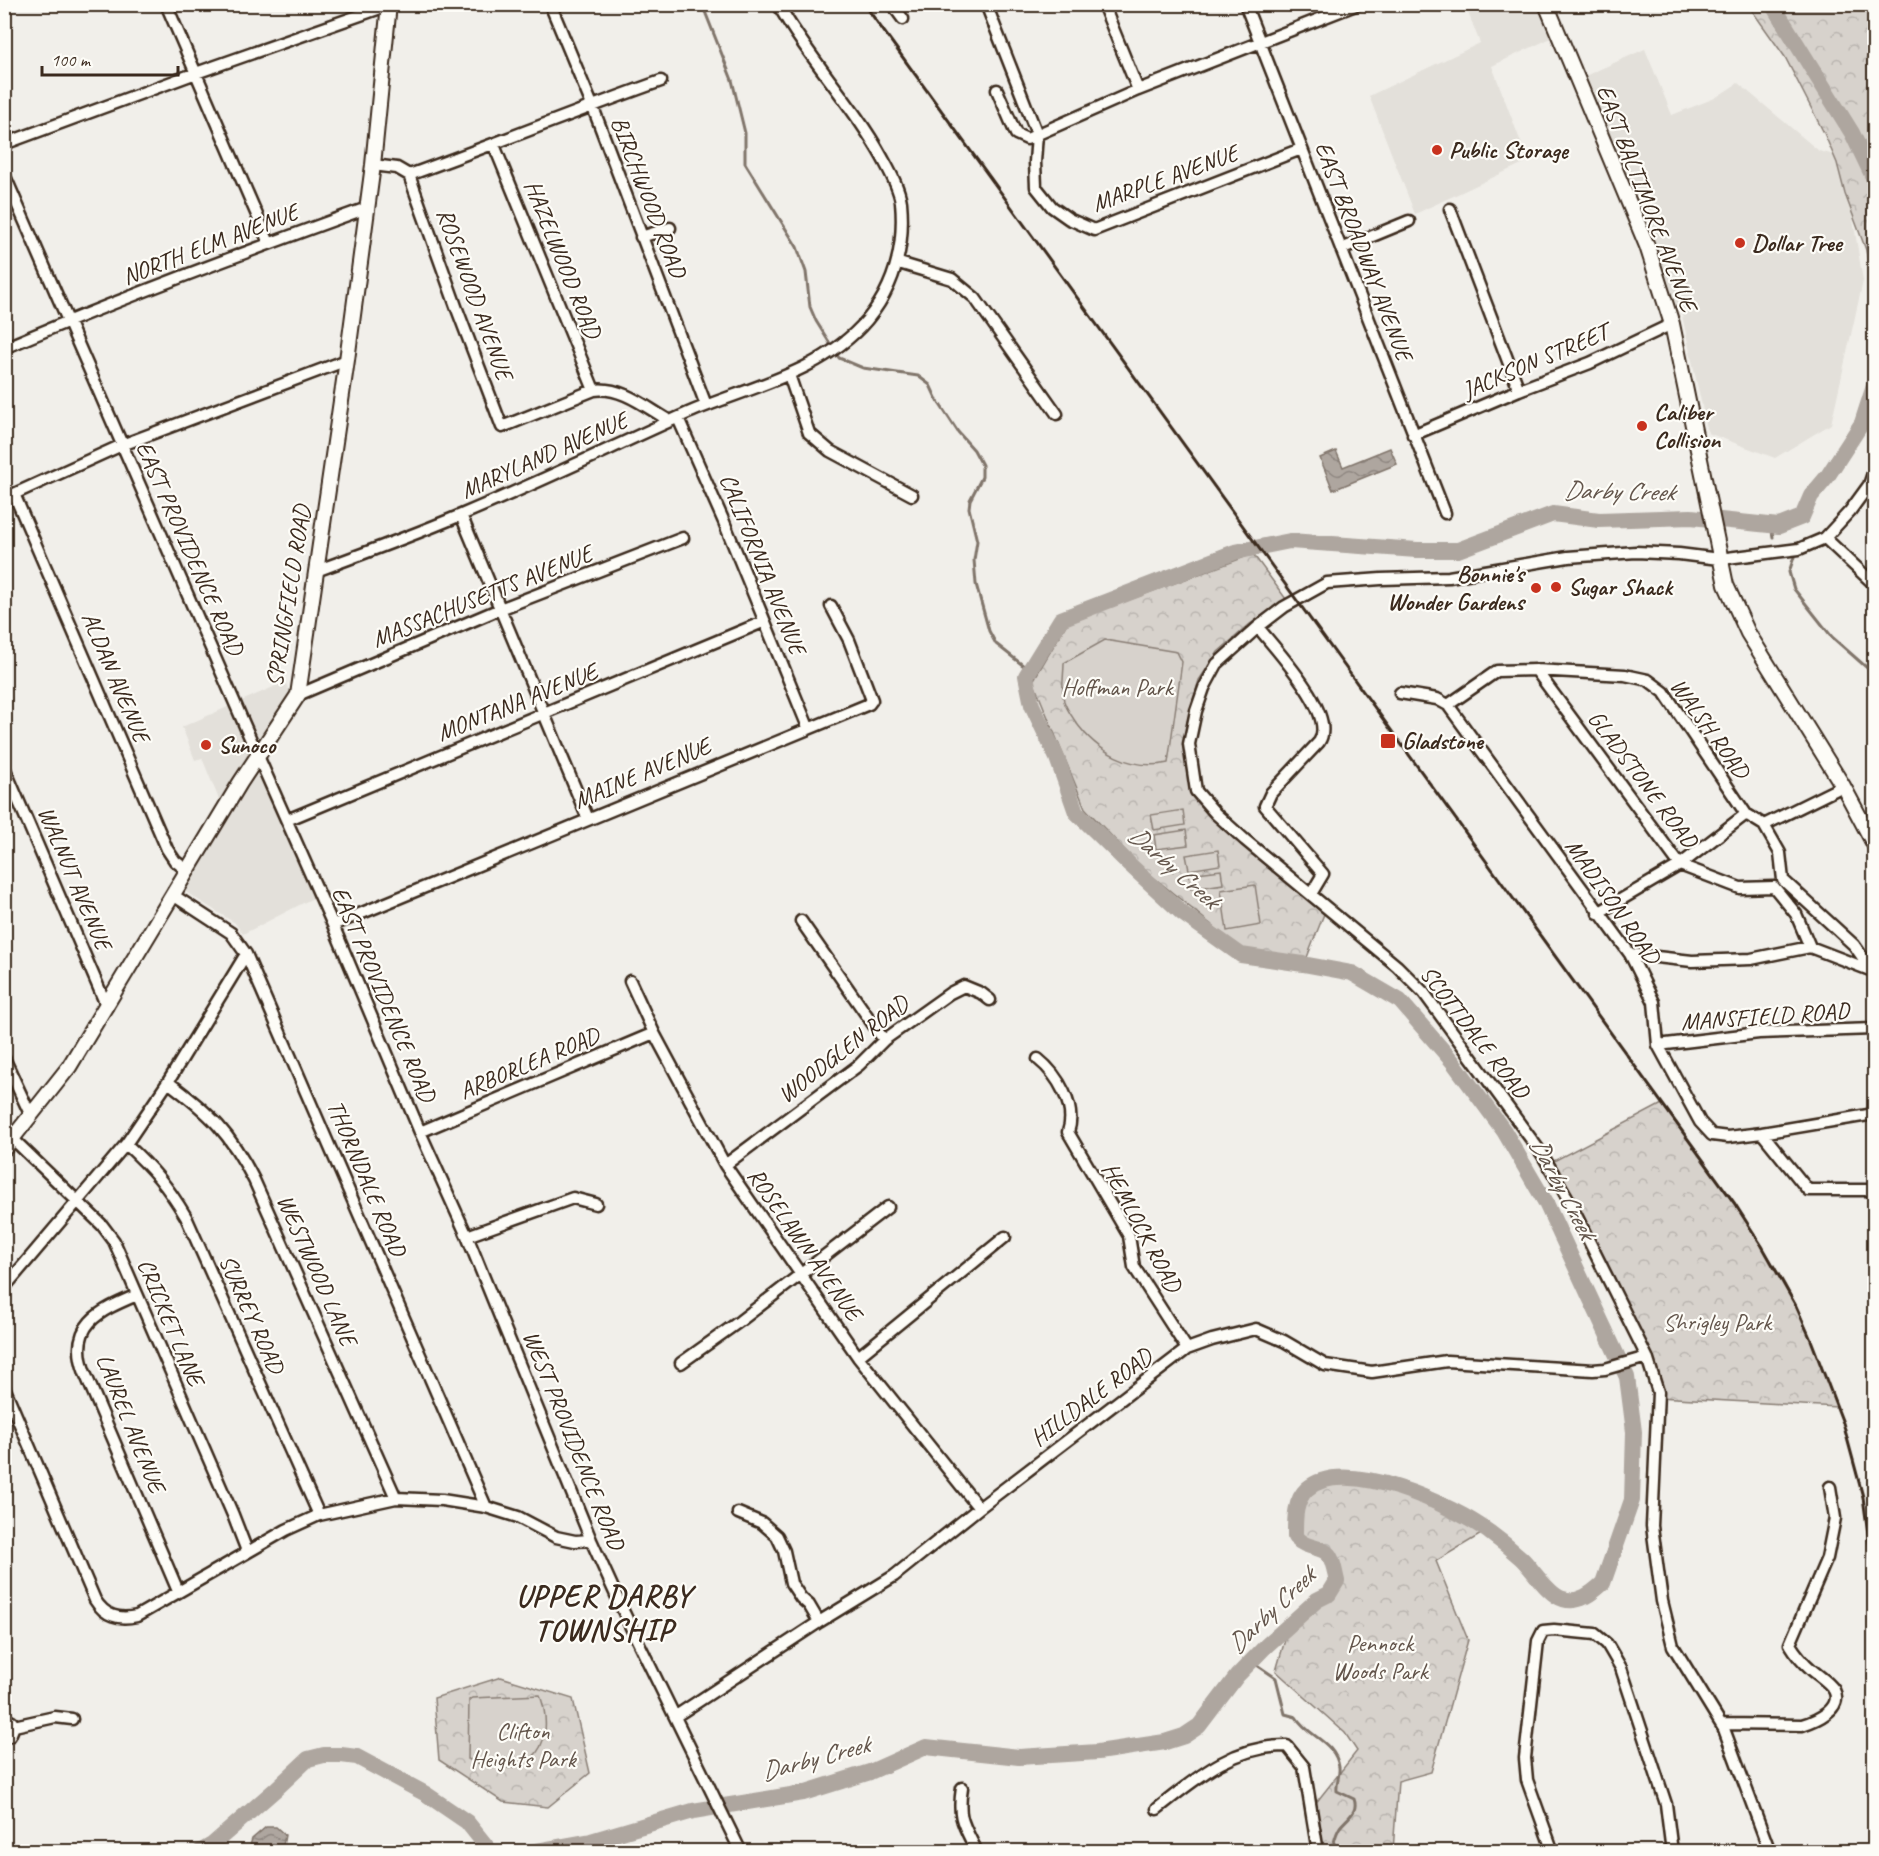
<svg xmlns="http://www.w3.org/2000/svg" width="1879" height="1856" font-family="Caveat,sans-serif">
<style>
.built{fill:#e3e0da}
.forest{fill:url(#forest-crowns);stroke:#897e75;stroke-width:1.5}
.garden{fill:#d7d2cc;stroke:#897e75;stroke-width:1.5}
.water{fill:url(#water-waves);stroke:#80746b;stroke-width:1.5}
.lines{fill:none;stroke-linecap:round;stroke-linejoin:round}
.stream{stroke:#80746b;stroke-width:3}
.river{stroke:#aea69f;stroke-width:16}
.minor-casing{stroke:#3b2a1e;stroke-width:15}
.major-casing{stroke:#3b2a1e;stroke-width:18}
.minor{stroke:#fdfcf7;stroke-width:10}
.major{stroke:#fdfcf7;stroke-width:14}
.rail{stroke:#3b2a1e;stroke-width:3}
.poi-dot{fill:#c8321e;stroke:#fdfcf7;stroke-width:2}
.labels{text-anchor:middle;dominant-baseline:central;stroke-width:4.5;stroke-linejoin:round;paint-order:stroke}
.poi-label{font-size:24px;font-weight:bold;fill:#3b2a1e;stroke:#fdfcf7;text-anchor:start}
.street-label{font-size:24px;fill:#3b2a1e;stroke:#fdfcf7}
.park-label{font-size:24px;fill:#62544a;stroke:#fdfcf7}
.water-label{font-size:26px;font-style:italic;fill:#63554b;stroke:#fdfcf7}
.district-label{font-size:30px;font-weight:bold;letter-spacing:1.5px;fill:#3b2a1e;stroke:#fdfcf7}
</style>
<defs>
<pattern id="forest-crowns" width="20" height="18" patternUnits="userSpaceOnUse" patternTransform="scale(1.5)"><rect width="20" height="18" fill="#d7d2cc"/><path d="M2 6a3 3 0 1 1 6 0M12 15a3 3 0 1 1 6 0" fill="none" stroke="#b9b4af"/></pattern>
<pattern id="water-waves" width="16" height="10" patternUnits="userSpaceOnUse" patternTransform="scale(1.5)"><rect width="16" height="10" fill="#aea69f"/><path d="M0 5q4-4 8 0t8 0" fill="none" stroke="#8f8781"/></pattern>
</defs>
<rect width="100%" height="100%" fill="#f1efea"/>
<filter id="ink" filterUnits="userSpaceOnUse"><feTurbulence type="fractalNoise" baseFrequency=".0167" numOctaves="2"/><feDisplacementMap in="SourceGraphic" scale="12" xChannelSelector="R" yChannelSelector="G"/><feConvolveMatrix kernelMatrix="1 2 1 2 8 2 1 2 1" color-interpolation-filters="sRGB"/></filter>
<g filter="url(#ink)">
<path class="built" d="M 1465,5 L 1537,5 L 1551,38 L 1492,66 L 1528,161 L 1415,214 L 1369,96 L 1480,43 Z
M 1645,49 L 1672,115 L 1715,98 L 1738,83 L 1819,151 L 1843,157 L 1863,281 L 1831,424 L 1775,458 L 1708,433 L 1681,311 L 1672,304 L 1585,76 Z
M 285,682 L 291,694 L 259,737 L 259,775 L 315,897 L 243,934 L 235,923 L 184,891 L 227,819 L 202,758 L 195,760 L 182,727 Z"/>
<path class="forest" d="M 1748,5 L 1874,5 L 1874,291 L 1866,250 L 1845,194 L 1837,163 L 1824,133 L 1785,57 Z
M 1253,554 L 1286,599 L 1250,624 L 1218,652 L 1199,680 L 1187,722 L 1187,743 L 1197,801 L 1324,914 L 1306,960 L 1242,950 L 1140,866 L 1085,808 L 1033,681 L 1067,623 Z
M 1662,1104 C 1709,1169 1759,1233 1796,1305 C 1812,1338 1823,1373 1837,1407 L 1658,1397 L 1658,1392 L 1548,1164 Z
M 1334,1477 C 1353,1479 1372,1480 1390,1485 C 1426,1493 1457,1512 1488,1530 L 1436,1561 L 1468,1640 L 1431,1772 L 1398,1781 L 1393,1851 L 1318,1851 L 1311,1809 L 1357,1751 L 1345,1733 L 1276,1671 L 1289,1626 L 1317,1600 L 1329,1594 L 1337,1581 C 1335,1573 1333,1560 1328,1554 C 1320,1545 1307,1550 1295,1537 C 1294,1501 1299,1488 1334,1477 Z
M 501,1677 L 573,1699 L 590,1773 L 548,1807 L 503,1802 L 439,1760 L 434,1698 Z"/>
<path class="garden" d="M 1105,640 L 1177,652 L 1182,662 L 1168,763 C 1131,771 1097,752 1075,721 C 1071,715 1066,708 1064,701 C 1061,689 1064,674 1064,663 Z
M 1183,810 L 1185,825 L 1154,830 L 1151,815 Z
M 1186,830 L 1188,845 L 1156,849 L 1154,835 Z
M 1218,850 L 1220,865 L 1189,870 L 1186,855 Z
M 1221,870 L 1223,884 L 1191,889 L 1189,874 Z
M 1255,885 L 1261,925 L 1227,931 L 1221,890 Z
M 540,1695 C 560,1752 522,1785 468,1759 L 469,1700 L 472,1698 Z"/>
<path class="water" d="M 1390,448 L 1397,464 L 1333,490 L 1320,458 L 1336,451 L 1343,467 Z
M 266,1827 L 276,1827 L 285,1835 L 283,1846 L 278,1851 L 250,1851 L 249,1849 L 252,1839 Z"/>
<g class="lines">
<path class="stream" d="M 702,4 L 732,80 L 745,133 L 745,163 L 797,247 L 806,272 L 810,307 L 816,321 L 839,358 L 863,368 L 918,376 L 930,385 L 937,400 L 958,432 L 974,450 L 982,465 L 982,477 L 970,500 L 969,508 L 977,541 L 974,560 L 976,584 L 989,631 L 996,644 L 1029,670
M 1771,525 L 1773,537
M 1794,557 L 1789,572 L 1794,589 L 1832,637 L 1874,674
M 1251,1661 L 1276,1678 L 1285,1714 L 1296,1717 C 1308,1737 1335,1741 1339,1767 C 1340,1775 1336,1782 1337,1791 L 1354,1799 C 1359,1812 1347,1818 1340,1827 C 1336,1833 1335,1839 1333,1846 L 1338,1852"/>
<path class="river" d="M 1772,4 L 1852,133 L 1874,179
M 200,1852 L 212,1845 L 276,1789 L 308,1759 L 324,1755 L 341,1755 L 357,1757 L 426,1794 L 467,1822 L 491,1852
M 530,1852 L 591,1841 L 693,1811 L 803,1793 L 870,1772 L 926,1747 L 1019,1757 L 1098,1752 L 1165,1742 L 1184,1736 L 1199,1726 L 1237,1676 L 1266,1646 L 1317,1600 L 1329,1594 L 1337,1581 C 1335,1573 1333,1559 1328,1554 C 1320,1545 1307,1550 1295,1537 C 1295,1521 1294,1501 1307,1489 C 1345,1455 1455,1506 1489,1532 C 1500,1540 1511,1549 1521,1558 C 1533,1569 1548,1595 1563,1599 C 1579,1604 1592,1593 1603,1583 L 1632,1500 L 1634,1432 L 1627,1377 L 1546,1203 L 1504,1131 L 1453,1062 L 1400,1001 L 1352,973 L 1303,964 L 1241,955 L 1182,913 L 1129,864 L 1076,812 L 1057,758 L 1032,705 L 1026,676 L 1061,619 L 1235,552 L 1290,541 L 1417,550 L 1458,550 L 1553,514 L 1599,520 L 1691,517 L 1779,526 L 1802,517 L 1811,496 L 1827,477 L 1862,423 L 1874,386"/>
<g class="minor-casing">
<path id="minor" d="M 166,4 L 269,243
M 550,4 L 592,105 L 706,405
M 892,4 L 903,19
M 986,4 L 1037,134 L 1035,162 L 1036,187 L 1052,207 L 1069,219 L 1094,230 L 1301,149
M 1103,4 L 1138,90
M 1245,4 L 1445,513
M 997,90 L 1016,134 L 1027,139 L 1138,90 L 1358,4
M 4,144 L 196,73 L 389,5
M 494,145 L 594,390
M 373,165 L 397,168 L 409,175 C 493,145 576,111 661,81
M 4,174 L 258,756 L 333,925 L 420,1132 L 467,1236 L 591,1540 L 625,1615 L 741,1852
M 409,175 L 457,309 L 502,427 L 594,390 C 622,386 647,408 670,421
M 1450,209 L 1519,390
M 641,237 L 670,228
M 1341,249 L 1409,221
M 899,263 L 952,279 L 975,298 L 1057,414
M 4,348 C 124,297 245,252 367,208
M 789,375 L 809,433 L 830,451 L 912,495
M 678,418 L 724,522 L 808,727
M 1413,435 L 1519,390 L 1590,363 L 1672,324
M 14,494 L 167,849 L 175,861 L 188,871
M 4,496 L 14,494 L 122,445 L 347,360
M 461,515 L 588,819
M 1825,538 L 1874,584
M 316,571 C 365,553 414,535 461,515 C 538,483 612,447 688,413 C 749,387 822,373 867,320 C 896,285 905,246 901,202 C 899,187 889,170 882,157 C 852,103 808,58 778,4
M 1258,627 C 1274,648 1338,714 1319,742 L 1271,793 L 1265,806 L 1323,874 L 1311,894
M 1536,670 L 1680,865 L 1740,888 L 1774,887
M 1400,693 L 1437,699 L 1448,705 L 1497,671 L 1536,670 L 1625,675 L 1648,680 L 1664,692 L 1746,814 L 1764,825 L 1780,853 L 1783,880 L 1854,945 L 1873,972
M 298,695 L 500,609 L 683,538
M 1448,705 L 1630,954 L 1654,1002 L 1658,1045 L 1700,1122 L 1712,1135 L 1728,1137 L 1762,1133 L 1874,1114
M 4,767 L 107,1007
M 287,820 L 763,622
M 1764,825 L 1843,786
M 1774,887 L 1796,914 L 1810,947
M 173,895 L 231,933 L 246,954 L 486,1507
M 1598,913 L 1680,865 L 1746,814
M 801,921 L 884,1040
M 333,925 L 869,704 L 872,700 L 849,640 L 831,606
M 1630,954 L 1692,961 L 1751,959 L 1810,947 L 1870,970
M 630,981 L 654,1033 L 725,1165 L 858,1357 L 979,1508
M 1658,1045 L 1759,1033 L 1874,1029
M 4,1058 L 31,1116
M 1038,1059 C 1058,1075 1077,1107 1068,1132 L 1129,1236 L 1134,1267 L 1187,1349
M 168,1082 C 211,1114 230,1133 254,1180 L 396,1498
M 420,1132 L 654,1033
M 1762,1133 L 1808,1190 L 1874,1190
M 13,1139 L 102,1225 L 114,1241 L 233,1515 L 247,1551
M 126,1144 C 152,1168 167,1185 186,1217 L 319,1515
M 725,1165 L 859,1065 L 884,1040 L 950,993 L 964,986 L 981,993 L 990,1000
M 467,1236 L 573,1198 L 596,1204
M 4,1288 L 126,1144 L 168,1082 L 246,954
M 137,1295 C 99,1311 67,1325 85,1373 L 178,1591
M 858,1357 L 1005,1237
M 681,1363 L 740,1321 L 888,1207
M 4,1387 L 95,1600 C 105,1616 118,1620 137,1616 L 286,1530 L 319,1515 L 396,1498 L 442,1500 L 486,1507 L 518,1517 L 556,1537 L 575,1541 L 591,1540
M 738,1513 L 762,1523 L 777,1536 L 784,1551 L 791,1583 L 801,1598 L 809,1605 L 819,1622
M 676,1716 L 819,1622 L 894,1576 L 979,1508 L 1187,1349 L 1212,1340 L 1256,1329 L 1284,1341 L 1325,1365 L 1372,1372 L 1447,1361 L 1593,1370 L 1605,1369 L 1647,1357
M 4,1718 L 12,1722 L 14,1726
M 1721,1724 L 1802,1725 C 1815,1721 1844,1709 1834,1690 C 1829,1682 1819,1676 1812,1670 C 1804,1663 1796,1654 1790,1644 L 1827,1558 L 1835,1518 L 1830,1487
M 14,1726 L 55,1717 L 72,1719
M 4,1738 L 10,1736 L 14,1726
M 962,1788 C 957,1819 964,1825 977,1852
M 1157,1809 C 1196,1778 1234,1745 1287,1746 L 1304,1767 L 1318,1852
M 1553,1852 L 1527,1780 L 1525,1758 L 1538,1641 L 1543,1631 L 1554,1630 L 1595,1634 L 1607,1644 L 1621,1668 L 1666,1804 L 1672,1852
M 1770,1852 L 1724,1729 L 1673,1646 L 1662,1601 L 1652,1526 L 1658,1392 L 1647,1357 L 1567,1197 L 1542,1154 L 1424,993 L 1397,966 L 1245,840 L 1216,814 L 1196,791 L 1189,744 L 1196,711 L 1204,688 L 1217,664 L 1258,627 L 1284,607 L 1327,583 L 1381,579 L 1449,577 L 1568,557 L 1636,552 L 1679,554 L 1719,559 L 1799,549 L 1825,538 L 1850,511 L 1869,485 L 1874,470"/>
</g>
<g class="major-casing">
<path id="major" d="M 1546,4 L 1647,246 L 1672,324 L 1726,585 L 1748,633 L 1843,786 L 1874,844
M 4,1149 L 69,1067 L 240,783 L 298,695 L 347,360 L 373,165 L 389,4"/>
</g>
<use href="#minor" class="minor"/>
<use href="#major" class="major"/>
<path class="rail" d="M 864,4 L 1735,1204 L 1762,1246 L 1796,1306 L 1811,1340 L 1843,1423 L 1863,1497 L 1874,1578"/>
</g>
</g>
<g class="poi-dot">
<circle cx="1437" cy="150" r="6"/>
<circle cx="1740" cy="243" r="6"/>
<circle cx="1642" cy="426" r="6"/>
<circle cx="1556" cy="587" r="6"/>
<circle cx="1536" cy="588" r="6"/>
<rect x="1380" y="733" width="16" height="16" rx="3"/>
<circle cx="206" cy="745" r="6"/>
</g>
<g class="labels">
<g class="poi-label">
<text x="1449" y="150">Public Storage</text>
<text x="1752" y="243">Dollar Tree</text>
<text x="1654" y="412">Caliber<tspan x="1654" dy="28">Collision</tspan></text>
<text x="1524" y="574" text-anchor="end">Bonnie's<tspan x="1524" dy="28">Wonder Gardens</tspan></text>
<text x="1568" y="587">Sugar Shack</text>
<text x="1402" y="741">Gladstone</text>
<text x="218" y="745">Sunoco</text>
</g>
<g class="street-label">
<text transform="translate(1165 178) rotate(-20)">MARPLE AVENUE</text>
<text transform="translate(649 197) rotate(69)">BIRCHWOOD ROAD</text>
<text transform="translate(1647 198) rotate(69)">EAST BALTIMORE AVENUE</text>
<text transform="translate(210 244) rotate(-21)">NORTH ELM AVENUE</text>
<text transform="translate(1364 251) rotate(69)">EAST BROADWAY AVENUE</text>
<text transform="translate(563 259) rotate(68)">HAZELWOOD ROAD</text>
<text transform="translate(475 294) rotate(70)">ROSEWOOD AVENUE</text>
<text transform="translate(1535 361) rotate(-23)">JACKSON STREET</text>
<text transform="translate(544 455) rotate(-24)">MARYLAND AVENUE</text>
<text transform="translate(190 548) rotate(66)">EAST PROVIDENCE ROAD</text>
<text transform="translate(763 564) rotate(68)">CALIFORNIA AVENUE</text>
<text transform="translate(288 596) rotate(-81)">SPRINGFIELD ROAD</text>
<text transform="translate(482 596) rotate(-22)">MASSACHUSETTS AVENUE</text>
<text transform="translate(116 677) rotate(67)">ALDAN AVENUE</text>
<text transform="translate(517 702) rotate(-22)">MONTANA AVENUE</text>
<text transform="translate(1710 728) rotate(54)">WALSH ROAD</text>
<text transform="translate(642 773) rotate(-23)">MAINE AVENUE</text>
<text transform="translate(1643 779) rotate(53)">GLADSTONE ROAD</text>
<text transform="translate(75 878) rotate(67)">WALNUT AVENUE</text>
<text transform="translate(1613 901) rotate(55)">MADISON ROAD</text>
<text transform="translate(384 994) rotate(67)">EAST PROVIDENCE ROAD</text>
<text transform="translate(1765 1016) rotate(-4)">MANSFIELD ROAD</text>
<text transform="translate(1475 1032) rotate(52)">SCOTTDALE ROAD</text>
<text transform="translate(843 1049) rotate(-38)">WOODGLEN ROAD</text>
<text transform="translate(529 1063) rotate(-23)">ARBORLEA ROAD</text>
<text transform="translate(367 1178) rotate(67)">THORNDALE ROAD</text>
<text transform="translate(1142 1227) rotate(62)">HEMLOCK ROAD</text>
<text transform="translate(805 1244) rotate(55)">ROSELAWN AVENUE</text>
<text transform="translate(317 1270) rotate(66)">WESTWOOD LANE</text>
<text transform="translate(252 1314) rotate(66)">SURREY ROAD</text>
<text transform="translate(171 1322) rotate(67)">CRICKET LANE</text>
<text transform="translate(1091 1397) rotate(-37)">HILLDALE ROAD</text>
<text transform="translate(131 1423) rotate(68)">LAUREL AVENUE</text>
<text transform="translate(574 1440) rotate(68)">WEST PROVIDENCE ROAD</text>
</g>
<g class="park-label">
<text x="1117" y="687">Hoffman Park</text>
<text x="1717" y="1322">Shrigley Park</text>
<text x="1380" y="1643">Pennock<tspan x="1380" dy="28">Woods Park</tspan></text>
<text x="523" y="1731">Clifton<tspan x="523" dy="28">Heights Park</tspan></text>
</g>
<g class="water-label">
<text transform="translate(1619 491) rotate(1)">Darby Creek</text>
<text transform="translate(1174 867) rotate(41)">Darby Creek</text>
<text transform="translate(1563 1188) rotate(62)">Darby Creek</text>
<text transform="translate(1271 1610) rotate(-44)">Darby Creek</text>
<text transform="translate(815 1758) rotate(-15)">Darby Creek</text>
</g>
<g class="district-label">
<text x="604" y="1596">UPPER DARBY<tspan x="604" dy="34">TOWNSHIP</tspan></text>
</g>
</g>
<rect width="1879" height="1856" fill="none" stroke="#fdfcf7" stroke-width="24"/>
<rect x="12" y="12" width="1855" height="1832" fill="none" stroke="#3b2a1e" stroke-width="2" filter="url(#ink)"/>
<path d="M42 66v9h136v-9" fill="none" stroke="#3b2a1e" stroke-width="3"/>
<text x="51" y="66" font-size="18" fill="#3b2a1e" stroke="#fdfcf7" stroke-width="4.5" paint-order="stroke">100 m</text>
</svg>
